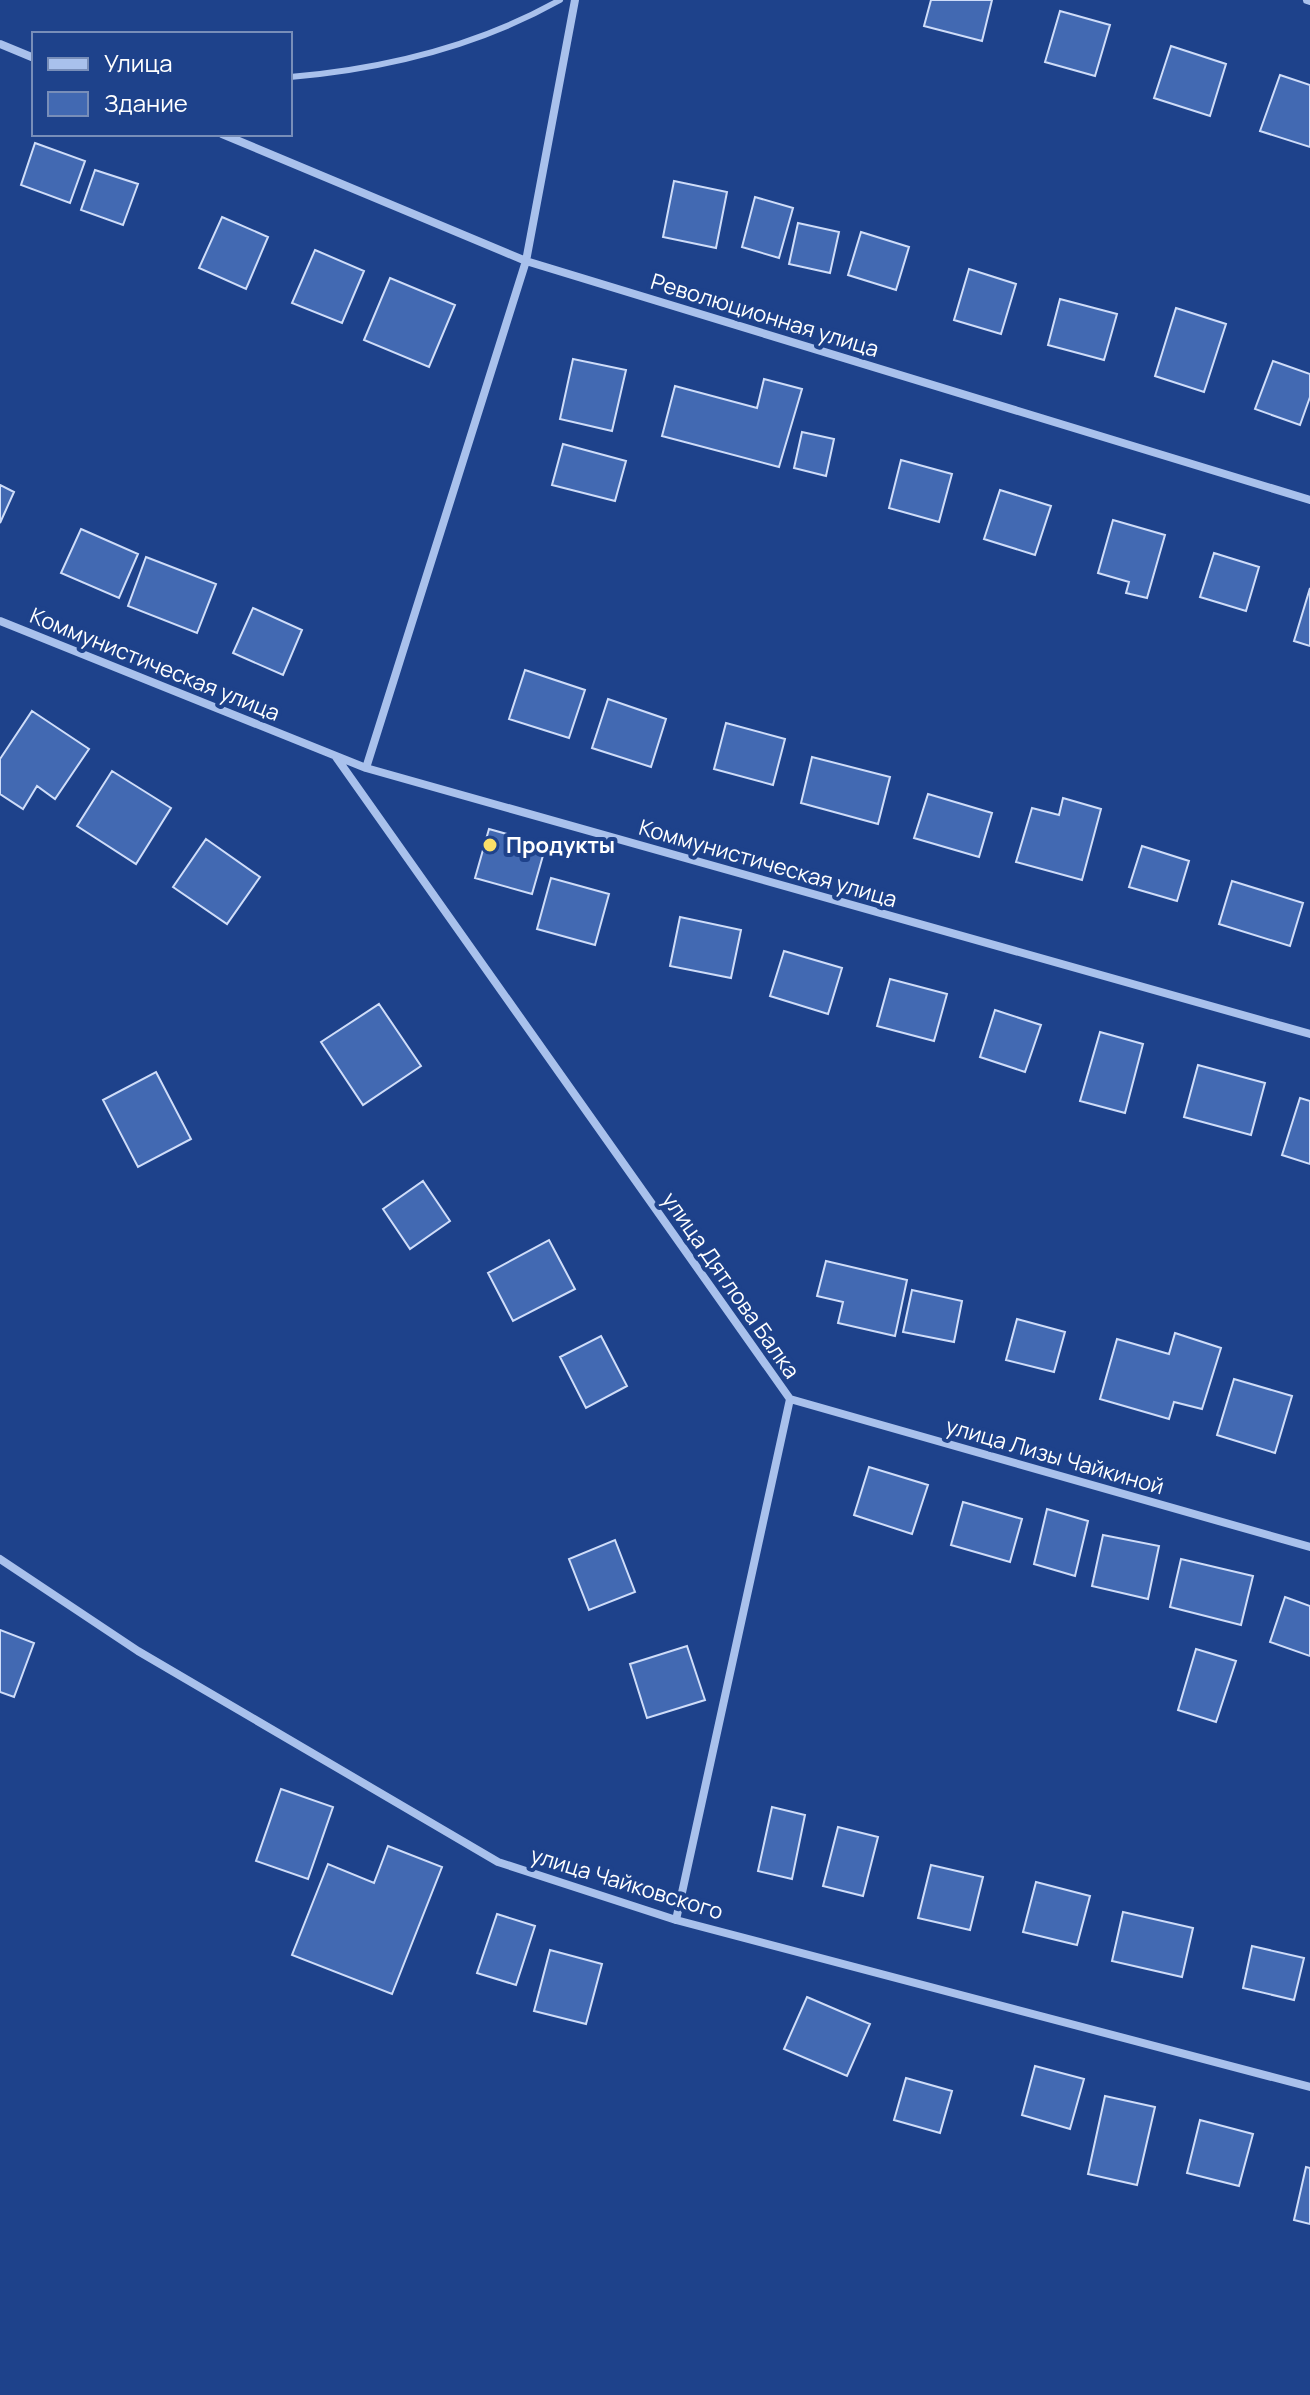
<svg xmlns="http://www.w3.org/2000/svg" width="1310" height="2395" font-family="Manrope,sans-serif">
<style>
.building{fill:#4269b2;stroke:#cfddf9;stroke-width:2}
.lines{fill:none;stroke-linecap:round;stroke-linejoin:round}
.lane{stroke:#a9c1ec;stroke-width:6}
.street{stroke:#a9c1ec;stroke-width:8}
.poi-dot{fill:#fbe068;stroke:#1e428b;stroke-width:3}
.labels{text-anchor:middle;dominant-baseline:central;stroke-width:8;stroke-linejoin:round;paint-order:stroke}
.street-label{font-size:22px;fill:#fff;stroke:#1e428b}
.poi-label{font-size:22px;font-weight:bold;fill:#fff;stroke:#1e428b;text-anchor:start}
</style>
<rect width="100%" height="100%" fill="#1e428b"/>
<path class="building" d="M 931,0 L 992,0 L 982,41 L 924,26 Z
M 1060,11 L 1110,25 L 1095,76 L 1045,62 Z
M 1171,46 L 1226,64 L 1210,116 L 1154,98 Z
M 1280,75 L 1310,85 L 1310,147 L 1260,131 Z
M 35,143 L 85,161 L 70,203 L 21,185 Z
M 95,170 L 138,184 L 123,225 L 81,210 Z
M 674,181 L 727,192 L 716,248 L 663,237 Z
M 755,197 L 793,208 L 779,258 L 742,247 Z
M 222,217 L 268,237 L 246,289 L 199,268 Z
M 798,223 L 839,232 L 830,273 L 789,264 Z
M 861,232 L 909,247 L 896,290 L 848,275 Z
M 315,250 L 364,271 L 342,323 L 292,303 Z
M 969,269 L 1016,284 L 1001,334 L 954,320 Z
M 390,278 L 455,305 L 429,367 L 364,340 Z
M 1060,299 L 1117,314 L 1104,360 L 1048,345 Z
M 1176,308 L 1226,324 L 1204,392 L 1155,376 Z
M 573,359 L 626,370 L 612,431 L 560,419 Z
M 1273,361 L 1310,374 L 1310,397 L 1300,425 L 1255,409 Z
M 764,379 L 802,389 L 779,467 L 662,436 L 675,386 L 757,408 Z
M 802,432 L 834,439 L 826,476 L 794,468 Z
M 563,444 L 626,461 L 615,501 L 552,485 Z
M 901,460 L 952,474 L 939,522 L 889,508 Z
M 0,485 L 14,492 L 0,523 Z
M 1000,490 L 1051,506 L 1035,555 L 984,539 Z
M 1113,520 L 1165,535 L 1147,598 L 1126,593 L 1129,582 L 1098,573 Z
M 81,529 L 138,554 L 119,598 L 61,573 Z
M 1214,553 L 1259,567 L 1246,611 L 1200,597 Z
M 146,557 L 216,584 L 197,633 L 128,606 Z
M 1310,588 L 1310,646 L 1294,641 Z
M 253,608 L 302,630 L 283,675 L 233,653 Z
M 525,670 L 585,690 L 569,738 L 509,719 Z
M 608,699 L 666,719 L 651,767 L 592,748 Z
M 32,711 L 89,749 L 55,799 L 37,786 L 23,809 L 0,794 L 0,759 Z
M 726,723 L 785,739 L 773,785 L 714,769 Z
M 812,757 L 890,777 L 878,824 L 801,803 Z
M 112,771 L 171,808 L 136,864 L 77,826 Z
M 928,794 L 992,813 L 979,857 L 914,838 Z
M 1063,798 L 1101,809 L 1082,880 L 1016,862 L 1032,808 L 1059,815 Z
M 489,829 L 546,845 L 532,894 L 475,878 Z
M 206,839 L 260,877 L 227,924 L 173,887 Z
M 1142,846 L 1189,861 L 1177,901 L 1129,887 Z
M 551,878 L 609,894 L 595,945 L 537,929 Z
M 1232,881 L 1303,903 L 1290,946 L 1219,924 Z
M 680,917 L 741,930 L 731,978 L 670,966 Z
M 784,951 L 842,968 L 828,1014 L 770,996 Z
M 890,979 L 947,994 L 934,1041 L 877,1026 Z
M 379,1004 L 421,1066 L 363,1105 L 321,1042 Z
M 995,1010 L 1041,1025 L 1025,1072 L 980,1057 Z
M 1100,1032 L 1143,1044 L 1125,1113 L 1080,1101 Z
M 1198,1065 L 1265,1083 L 1251,1135 L 1184,1117 Z
M 156,1072 L 191,1139 L 138,1167 L 103,1100 Z
M 1300,1098 L 1310,1101 L 1310,1164 L 1282,1155 Z
M 423,1181 L 450,1221 L 410,1249 L 383,1209 Z
M 549,1240 L 575,1289 L 513,1321 L 488,1273 Z
M 826,1261 L 907,1280 L 895,1336 L 838,1323 L 843,1302 L 817,1296 Z
M 912,1290 L 962,1301 L 954,1342 L 903,1332 Z
M 1017,1319 L 1065,1332 L 1054,1372 L 1006,1360 Z
M 1175,1333 L 1221,1348 L 1202,1409 L 1174,1402 L 1169,1419 L 1100,1399 L 1117,1339 L 1169,1354 Z
M 601,1336 L 627,1386 L 586,1408 L 560,1357 Z
M 1234,1379 L 1292,1396 L 1275,1453 L 1217,1435 Z
M 869,1467 L 928,1485 L 912,1534 L 854,1515 Z
M 963,1502 L 1022,1519 L 1010,1562 L 951,1545 Z
M 1047,1509 L 1088,1521 L 1075,1576 L 1034,1564 Z
M 1103,1535 L 1159,1546 L 1148,1599 L 1092,1586 Z
M 615,1540 L 635,1592 L 589,1610 L 569,1559 Z
M 1181,1559 L 1253,1576 L 1241,1625 L 1170,1607 Z
M 1285,1597 L 1310,1606 L 1310,1656 L 1270,1642 Z
M 0,1630 L 34,1643 L 14,1697 L 0,1692 Z
M 687,1646 L 705,1700 L 647,1718 L 630,1664 Z
M 1196,1649 L 1236,1661 L 1216,1722 L 1178,1710 Z
M 281,1789 L 333,1807 L 308,1879 L 256,1861 Z
M 772,1807 L 805,1815 L 792,1879 L 758,1871 Z
M 838,1827 L 878,1837 L 863,1896 L 823,1886 Z
M 388,1846 L 442,1867 L 392,1994 L 292,1955 L 328,1864 L 374,1883 Z
M 931,1865 L 983,1877 L 970,1930 L 918,1918 Z
M 1036,1882 L 1090,1896 L 1077,1945 L 1023,1932 Z
M 1123,1912 L 1193,1928 L 1182,1977 L 1112,1961 Z
M 497,1914 L 535,1926 L 516,1985 L 477,1973 Z
M 1252,1946 L 1304,1958 L 1294,2000 L 1243,1988 Z
M 550,1950 L 602,1964 L 586,2024 L 534,2011 Z
M 807,1997 L 870,2024 L 847,2076 L 784,2049 Z
M 1035,2066 L 1084,2079 L 1070,2129 L 1022,2115 Z
M 906,2078 L 952,2091 L 940,2133 L 894,2120 Z
M 1105,2096 L 1155,2107 L 1137,2185 L 1088,2174 Z
M 1200,2120 L 1253,2134 L 1239,2186 L 1187,2173 Z
M 1306,2167 L 1310,2168 L 1310,2224 L 1294,2220 Z"/>
<g class="lines">
<path class="lane" d="M 290,77 C 383,69 478,46 560,0"/>
<path class="street" d="M 1307,0 L 1310,1
M 0,44 L 34,58
M 222,134 L 526,261 L 1310,500
M 0,621 L 366,768 L 1310,1034
M 336,757 L 790,1399 L 676,1920
M 366,768 L 526,261 L 575,0
M 790,1399 L 1310,1547
M 0,1559 L 138,1651 L 498,1862 L 676,1920 L 1310,2087"/>
</g>
<circle class="poi-dot" cx="490" cy="845" r="8"/>
<g class="labels">
<g class="street-label">
<text transform="translate(765 315) rotate(17)">Революционная улица</text>
<text transform="translate(155 664) rotate(22)">Коммунистическая улица</text>
<text transform="translate(768 863) rotate(16)">Коммунистическая улица</text>
<text transform="translate(731 1285) rotate(55)">улица Дятлова Балка</text>
<text transform="translate(1055 1456) rotate(16)">улица Лизы Чайкиной</text>
<text transform="translate(627 1883) rotate(17)">улица Чайковского</text>
</g>
<g class="poi-label">
<text x="506" y="845">Продукты</text>
</g>
</g>
<rect x="32" y="32" width="260" height="104" fill="#1e428b" stroke="#788eb9" stroke-width="2"/>
<rect x="48" y="58" width="40" height="12" fill="#a9c1ec" stroke="#788eb9" stroke-width="2"/>
<text x="104" y="72" font-size="24" fill="#ffffff">Улица</text>
<rect x="48" y="92" width="40" height="24" fill="#4269b2" stroke="#788eb9" stroke-width="2"/>
<text x="104" y="112" font-size="24" fill="#ffffff">Здание</text>
</svg>
